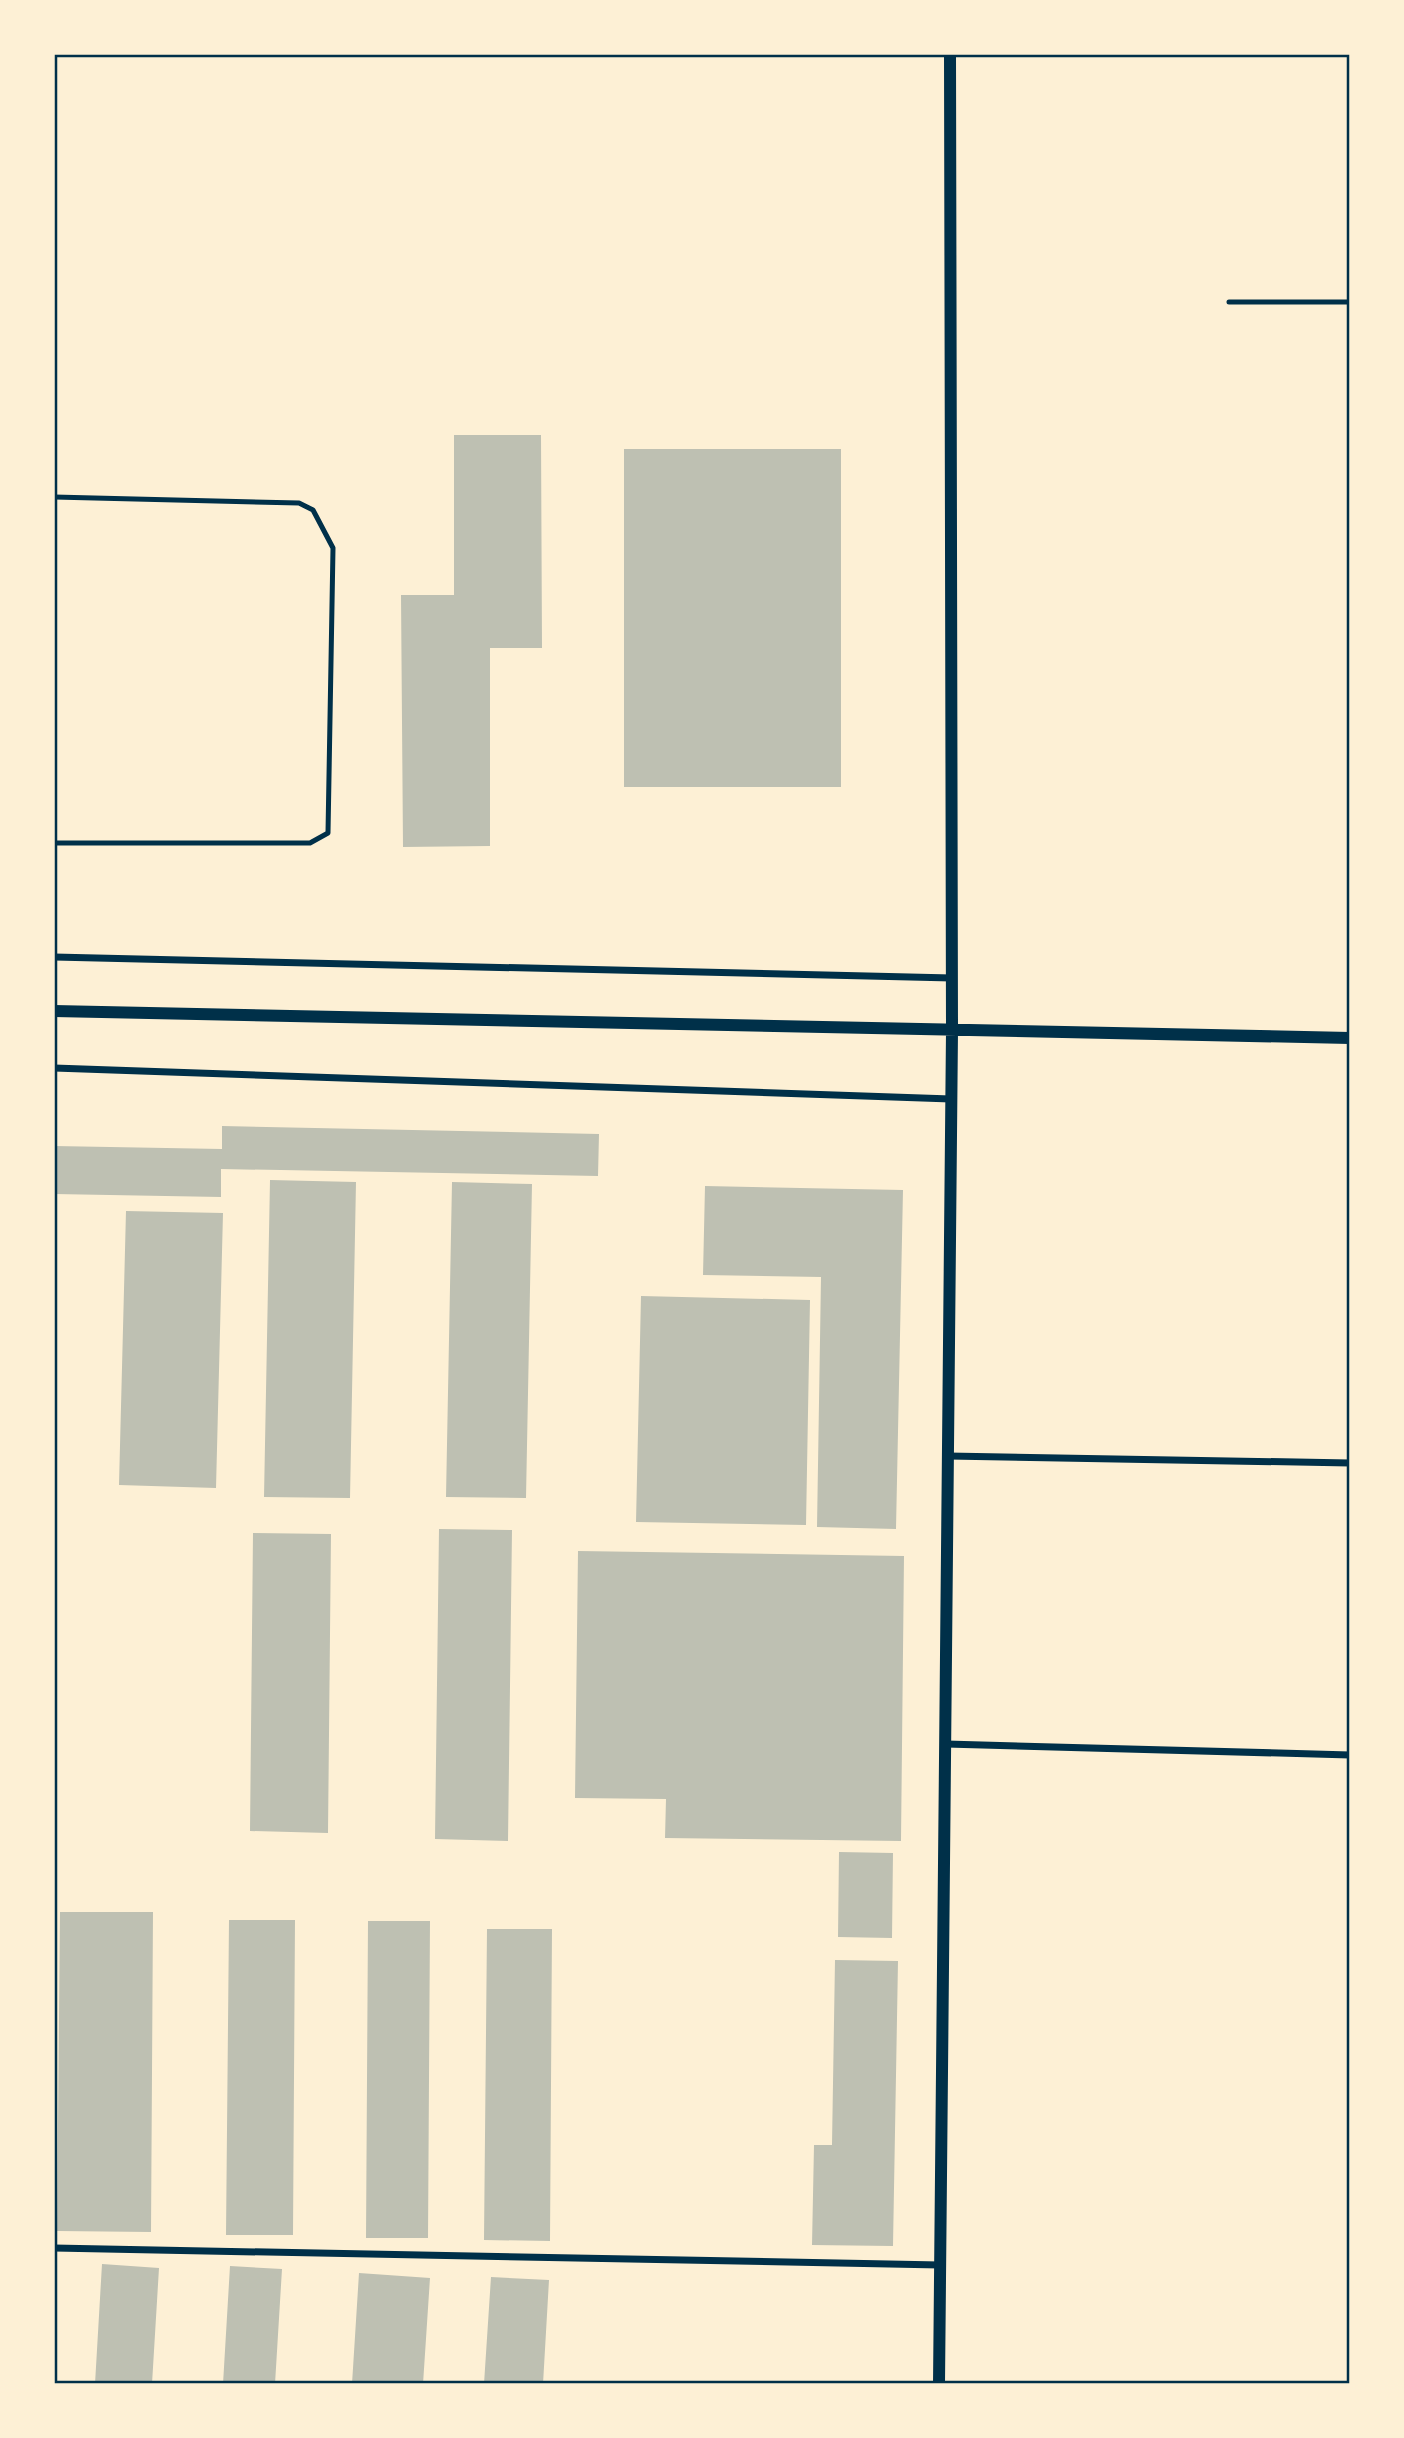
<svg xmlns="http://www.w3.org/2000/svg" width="1404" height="2438" font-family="'PT Sans Narrow',sans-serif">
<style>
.building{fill:#bec0b2}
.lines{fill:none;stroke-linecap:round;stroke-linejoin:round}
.service{stroke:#003049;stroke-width:5}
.minor{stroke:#003049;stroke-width:7}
.tertiary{stroke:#003049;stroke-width:12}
.neatline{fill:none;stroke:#003049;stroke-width:2.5}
</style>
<rect width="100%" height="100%" fill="#fdf0d5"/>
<path class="building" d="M 454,435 L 541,435 L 542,648 L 490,648 L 490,846 L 403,847 L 401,595 L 454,595 Z
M 624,449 L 841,449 L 841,787 L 624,787 Z
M 222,1126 L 599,1134 L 598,1176 L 221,1169 L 221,1197 L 54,1194 L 54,1146 L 222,1149 Z
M 270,1180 L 356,1182 L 350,1498 L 264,1497 Z
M 452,1182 L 532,1184 L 526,1498 L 446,1497 Z
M 705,1186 L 903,1190 L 896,1529 L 817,1527 L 821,1277 L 703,1275 Z
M 126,1211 L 223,1213 L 216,1488 L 119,1485 Z
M 641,1296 L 810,1300 L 806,1525 L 636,1522 Z
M 439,1529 L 512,1530 L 508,1841 L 435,1839 Z
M 253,1533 L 331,1534 L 328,1833 L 250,1831 Z
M 578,1551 L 904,1556 L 901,1841 L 665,1838 L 666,1799 L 575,1798 Z
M 839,1852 L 893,1853 L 892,1938 L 838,1937 Z
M 60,1912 L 153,1912 L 151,2232 L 57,2231 Z
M 229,1920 L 295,1920 L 293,2235 L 226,2235 Z
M 368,1921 L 430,1921 L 428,2238 L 366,2238 Z
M 487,1929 L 552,1929 L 550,2241 L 484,2240 Z
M 835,1960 L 898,1961 L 893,2246 L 812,2245 L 814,2145 L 832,2145 Z
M 102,2264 L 159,2268 L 152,2384 L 95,2384 Z
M 230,2266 L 282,2269 L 275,2384 L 223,2384 Z
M 359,2273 L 430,2278 L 423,2384 L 352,2384 Z
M 491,2277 L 549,2280 L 543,2384 L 484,2384 Z"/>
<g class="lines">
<path class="service" d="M 1229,302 L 1350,302
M 54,497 L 299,503 L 313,510 L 333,548 L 328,833 L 310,843 L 54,843"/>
<path class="minor" d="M 54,957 L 952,978
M 54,1068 L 951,1099
M 948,1456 L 1350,1463
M 946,1744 L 1350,1755
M 54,2248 L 940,2265"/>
<path class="tertiary" d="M 54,1011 L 1350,1038
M 939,2384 L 952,1031 L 950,54"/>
</g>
<rect width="1404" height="2438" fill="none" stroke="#fdf0d5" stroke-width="112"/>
<rect x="56" y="56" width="1292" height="2326" class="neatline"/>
</svg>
